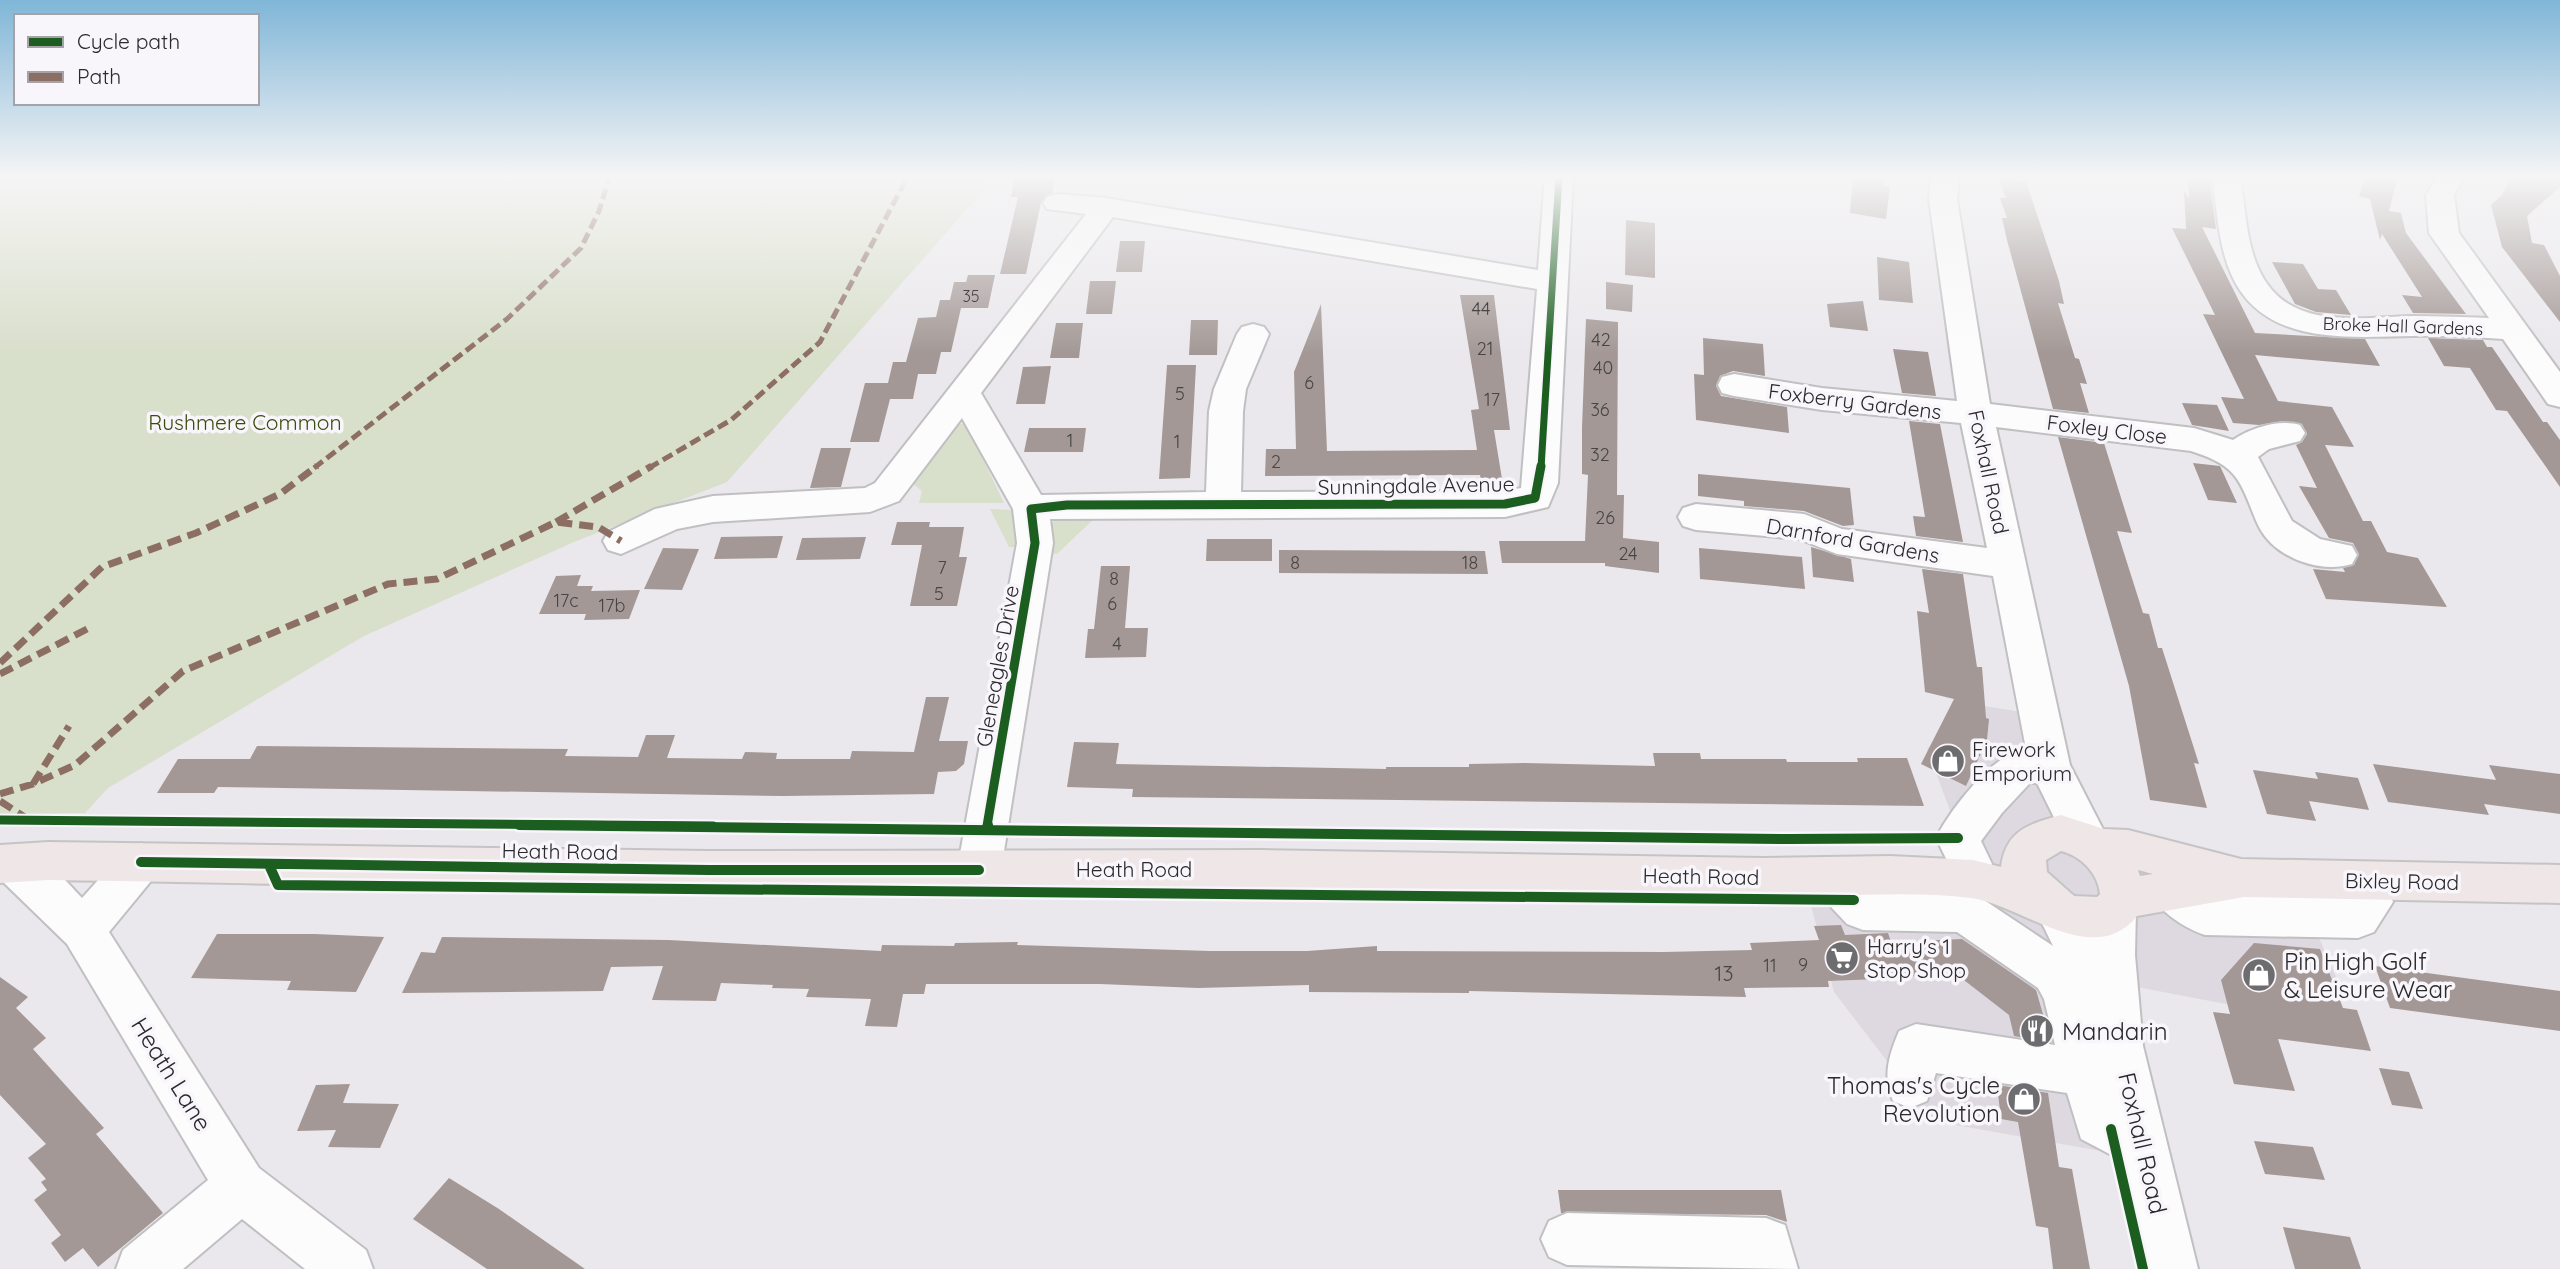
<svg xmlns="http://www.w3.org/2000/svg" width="2560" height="1269" font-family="Quicksand,sans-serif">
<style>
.built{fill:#ded9e1}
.green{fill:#d8dfca}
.building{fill:#a39895}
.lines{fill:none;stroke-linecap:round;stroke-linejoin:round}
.minor-casing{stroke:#c0bfc2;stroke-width:4}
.major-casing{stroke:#c5c4c5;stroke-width:4}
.minor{fill:#fcfcfc;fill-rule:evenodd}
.major{fill:#eee6e7;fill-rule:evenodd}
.quiet-far1{stroke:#8d6e63;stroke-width:5;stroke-dasharray:11 5;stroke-linecap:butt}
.quiet{stroke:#8d6e63;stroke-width:7;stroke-dasharray:14 7;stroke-linecap:butt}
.cycleway-far2-casing{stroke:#f8f5fb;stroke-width:10}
.cycleway-far1-casing{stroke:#f8f5fb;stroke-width:13}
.cycleway-casing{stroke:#f8f5fb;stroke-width:15}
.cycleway-far2{stroke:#1b5e20;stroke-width:7}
.cycleway-far1{stroke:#1b5e20;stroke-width:9}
.cycleway{stroke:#1b5e20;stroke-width:10}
.labels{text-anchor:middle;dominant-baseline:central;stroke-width:7;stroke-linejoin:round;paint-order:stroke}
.far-number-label{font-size:16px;fill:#484546}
.number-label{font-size:18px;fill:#484546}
.far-street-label{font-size:18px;fill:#2a292b;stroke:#f8f5fb}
.street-label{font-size:21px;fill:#2a292b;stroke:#f8f5fb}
.park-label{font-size:21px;fill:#3a4b0e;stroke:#f8f5fb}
.poi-label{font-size:21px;fill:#2a292b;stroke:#f8f5fb;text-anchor:start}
.near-number-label{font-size:21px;fill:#484546}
.near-poi-label{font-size:24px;fill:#2a292b;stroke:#f8f5fb;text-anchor:start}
.near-street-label{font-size:24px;fill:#2a292b;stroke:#f8f5fb}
</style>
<rect width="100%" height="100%" fill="#eae8ec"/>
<path class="built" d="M 1966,703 L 2041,715 L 2061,833 L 2293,879 L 2346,999 L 2309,996 L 2315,1021 L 2105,981 L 2146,1159 L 1933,1121 L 1834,992 L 1803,876 L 1970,864 L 1927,749 Z"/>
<path class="green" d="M 0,176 L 996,176 L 727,482 L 574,542 L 364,636 L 108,788 L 85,813 L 0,814 Z
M 956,424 L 966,424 L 1004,503 L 919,503 L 922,491 L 907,479 Z
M 990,509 L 1014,510 L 1018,531 L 1015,547 L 1009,547 Z
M 1099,514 L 1057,554 L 1047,553 L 1050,526 L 1058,516 Z"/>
<path class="building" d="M 1015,176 L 1055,176 L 1052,193 L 1041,202 L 1026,274 L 1000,274 L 1018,197 L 1011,197 Z
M 1853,176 L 1884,181 L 1884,186 L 1890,187 L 1886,219 L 1850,213 Z
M 2188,176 L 2209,176 L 2216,229 L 2202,227 L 2255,333 L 2365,339 L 2380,366 L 2255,355 L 2278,401 L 2332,407 L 2354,447 L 2325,445 L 2363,521 L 2371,521 L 2387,552 L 2418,558 L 2447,607 L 2326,599 L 2313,569 L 2345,572 L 2343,568 L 2354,565 L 2359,554 L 2353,543 L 2329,538 L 2299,486 L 2317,488 L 2296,445 L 2302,442 L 2307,434 L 2302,424 L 2283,421 L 2259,425 L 2233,423 L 2221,397 L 2244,399 L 2203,314 L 2215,315 L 2172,228 L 2186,229 L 2184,190 L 2189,199 Z
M 2366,176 L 2398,176 L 2389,211 L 2401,213 L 2406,233 L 2466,314 L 2413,313 L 2402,295 L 2422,297 L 2382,234 L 2380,240 L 2370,199 L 2359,196 Z
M 2511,176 L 2560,176 L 2560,187 L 2527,216 L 2532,243 L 2544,245 L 2560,276 L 2560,322 L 2502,247 L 2491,205 L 2502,195 Z
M 1998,178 L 2026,181 L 2059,281 L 2064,304 L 2058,303 L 2075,358 L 2079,359 L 2087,384 L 2080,383 L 2089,413 L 2053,409 L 2007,240 L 2002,218 L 2007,218 L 2000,198 L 2006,198 Z
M 1626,220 L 1655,223 L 1655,278 L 1625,275 Z
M 1120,241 L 1145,241 L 1142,272 L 1116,272 Z
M 1877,257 L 1909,262 L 1913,303 L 1879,300 Z
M 2272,262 L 2303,264 L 2318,289 L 2336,290 L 2351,315 L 2316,312 L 2295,304 Z
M 968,275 L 995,275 L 988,308 L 961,308 L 951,352 L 941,352 L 936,374 L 918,374 L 913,399 L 890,399 L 879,442 L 850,442 L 865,383 L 888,383 L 893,362 L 906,362 L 918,318 L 936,317 L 940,300 L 950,300 L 954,282 L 966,282 Z
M 1090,281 L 1116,281 L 1112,314 L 1086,314 Z
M 1606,282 L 1633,285 L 1632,312 L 1606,309 Z
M 1460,295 L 1494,295 L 1510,430 L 1494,430 L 1503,485 L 1482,486 L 1480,475 L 1265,476 L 1266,449 L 1296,449 L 1294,372 L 1321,304 L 1327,451 L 1477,450 L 1471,410 L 1479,409 Z
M 1863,301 L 1868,331 L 1830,327 L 1827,304 Z
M 1586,319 L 1618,322 L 1617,495 L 1624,495 L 1623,538 L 1659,542 L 1659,573 L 1605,566 L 1605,563 L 1502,563 L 1499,541 L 1585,541 L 1588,475 L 1582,474 L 1582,428 Z
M 1191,320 L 1218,320 L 1217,355 L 1189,355 Z
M 1056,323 L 1083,323 L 1079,358 L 1050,358 Z
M 1703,338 L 1763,344 L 1765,376 L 1733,371 L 1720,376 L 1716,386 L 1721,396 L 1787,407 L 1789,433 L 1696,420 L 1694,374 L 1704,375 Z
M 2428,338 L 2483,340 L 2487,347 L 2492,347 L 2543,422 L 2547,422 L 2560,440 L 2560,487 L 2507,411 L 2496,410 L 2470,368 L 2444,366 Z
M 1893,349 L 1928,352 L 1936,396 L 1902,393 Z
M 1167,365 L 1196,365 L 1190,478 L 1159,479 Z
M 1051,366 L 1045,404 L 1016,404 L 1023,367 Z
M 2182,403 L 2217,405 L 2229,431 L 2192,425 Z
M 1909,421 L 1940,424 L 1963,542 L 1916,536 L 1913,516 L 1925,517 Z
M 1029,428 L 1086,428 L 1083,452 L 1024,452 Z
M 2058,437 L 2104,443 L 2132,533 L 2117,531 L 2143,613 L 2149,614 L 2158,648 L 2162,648 L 2199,764 L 2194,763 L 2207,808 L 2150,800 L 2129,686 Z
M 821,448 L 851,448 L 841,487 L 810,488 Z
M 2193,463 L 2220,466 L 2237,503 L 2208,500 Z
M 1698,474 L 1850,488 L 1854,525 L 1843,526 L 1804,511 L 1744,506 L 1744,501 L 1698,496 Z
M 897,522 L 930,522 L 929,527 L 964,527 L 959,557 L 967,557 L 957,606 L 910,606 L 922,545 L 891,545 Z
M 783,536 L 777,558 L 714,559 L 721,537 Z
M 866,537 L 860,559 L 796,560 L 802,538 Z
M 1207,539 L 1272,539 L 1272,561 L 1206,561 Z
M 1811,547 L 1851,559 L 1854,582 L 1813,577 Z
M 663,548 L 699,549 L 682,590 L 644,589 Z
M 1699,548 L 1802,557 L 1805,589 L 1700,579 Z
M 1279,550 L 1485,551 L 1488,574 L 1279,573 Z
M 1101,566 L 1130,566 L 1125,628 L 1148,628 L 1146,657 L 1085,658 L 1088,629 L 1094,629 Z
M 1922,569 L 1963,574 L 1977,667 L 1982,667 L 1986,718 L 1989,719 L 1987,740 L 1966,786 L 1921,764 L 1954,699 L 1925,692 L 1917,611 L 1929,613 Z
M 581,575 L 577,586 L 593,586 L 591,591 L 640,590 L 629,619 L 584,620 L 586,614 L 539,614 L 556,576 Z
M 926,697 L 949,697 L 939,741 L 968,741 L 964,764 L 956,771 L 938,772 L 934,794 L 783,796 L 218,787 L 214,793 L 157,793 L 178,759 L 250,759 L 257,746 L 568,749 L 565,756 L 638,757 L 646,735 L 675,735 L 667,758 L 742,759 L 745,752 L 777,753 L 776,759 L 850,759 L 852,751 L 914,752 Z
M 1074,742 L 1119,743 L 1116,764 L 1386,769 L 1386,767 L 1469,767 L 1469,764 L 1525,763 L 1655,766 L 1653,753 L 1700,753 L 1701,759 L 1786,759 L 1787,762 L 1858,762 L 1857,758 L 1907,758 L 1924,806 L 1132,797 L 1133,789 L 1067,787 Z
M 2373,764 L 2496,780 L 2489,765 L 2560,774 L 2560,814 L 2484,804 L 2489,815 L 2388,802 Z
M 2253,770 L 2318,779 L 2315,772 L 2358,778 L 2369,810 L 2309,801 L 2316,821 L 2267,814 Z
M 1841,925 L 1845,935 L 1888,933 L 1891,942 L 1962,939 L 2036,990 L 2051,1042 L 2014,1036 L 2009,1015 L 1951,970 L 1904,978 L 1828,981 L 1829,987 L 1744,988 L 1746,997 L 1469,991 L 1469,993 L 1309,992 L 1309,985 L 1198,988 L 1100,984 L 926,984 L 924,994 L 903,994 L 897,1027 L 865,1026 L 871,999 L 806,997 L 809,989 L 772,988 L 773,985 L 721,983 L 716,1001 L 652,1000 L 663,966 L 611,967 L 603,991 L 402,993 L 421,952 L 435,953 L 442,937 L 668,940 L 881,951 L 882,945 L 954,946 L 955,943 L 1018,942 L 1017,945 L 1210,951 L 1307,951 L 1377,946 L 1377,951 L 1664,952 L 1752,950 L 1750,943 L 1819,940 L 1814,926 Z
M 217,934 L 315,934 L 384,937 L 356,992 L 287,990 L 291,981 L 191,978 Z
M 2254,943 L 2320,949 L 2343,1008 L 2357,1010 L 2371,1051 L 2278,1039 L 2295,1091 L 2234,1084 L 2213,1012 L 2230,1014 L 2221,980 Z
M 2375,966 L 2560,991 L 2560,1031 L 2390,1008 Z
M 0,977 L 28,997 L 16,1008 L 46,1038 L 33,1049 L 104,1128 L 96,1134 L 163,1213 L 98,1267 L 83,1248 L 65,1262 L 51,1243 L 61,1235 L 34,1200 L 47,1190 L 41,1182 L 46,1179 L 28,1158 L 46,1144 L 0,1095 Z
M 2379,1068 L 2409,1072 L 2423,1109 L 2392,1105 Z
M 350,1084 L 343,1103 L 399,1104 L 380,1148 L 328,1147 L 336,1130 L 297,1131 L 316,1085 Z
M 1997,1085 L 2048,1093 L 2059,1167 L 2072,1169 L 2090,1269 L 2053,1269 L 2048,1228 L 2036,1226 L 2018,1122 L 2001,1119 Z
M 2254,1141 L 2313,1147 L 2325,1180 L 2265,1174 Z
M 449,1178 L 499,1209 L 585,1269 L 487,1269 L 413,1219 Z
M 1558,1190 L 1781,1190 L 1787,1222 L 1766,1215 L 1561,1213 Z
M 2283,1227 L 2350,1237 L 2361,1269 L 2295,1269 Z"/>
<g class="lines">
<g class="minor-casing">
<path id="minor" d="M 1545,176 L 1573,176 L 1558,483 L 1548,507 L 1505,517 L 1050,519 L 1053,543 L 1001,870 L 995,884 L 979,889 L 963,884 L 957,870 L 1017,543 L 1013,509 L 962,418 L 899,501 L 870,512 L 713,522 L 677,529 L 621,554 L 608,550 L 603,541 L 608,532 L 655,509 L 713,496 L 865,488 L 875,483 L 1086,214 L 1047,209 L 1043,203 L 1047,197 L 1057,194 L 1106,198 L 1538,270 ZM 1113,217 L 1537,289 L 1521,488 L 1505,491 L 1241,492 L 1243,411 L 1246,389 L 1269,334 L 1264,327 L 1253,324 L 1242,327 L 1237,334 L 1214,389 L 1209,411 L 1206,492 L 1041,495 L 981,393 Z
M 1931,176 L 1959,176 L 1957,199 L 1990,404 L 2194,428 L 2233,440 C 2251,428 2278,419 2300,425 L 2305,433 L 2300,441 L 2269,449 L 2258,457 L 2292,521 L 2320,539 L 2352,546 L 2357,555 L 2352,564 C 2320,574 2275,558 2259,527 C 2251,511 2245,487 2233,474 C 2223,462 2206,456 2191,451 L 1996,427 L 2070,765 L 2109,841 L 2102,854 L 2087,860 L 2072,854 L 2037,783 L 2030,783 L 2002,813 L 1981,841 L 1992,864 L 1985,877 L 1970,883 L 1955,877 L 1936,838 C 1950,810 1994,752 2026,749 L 1993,576 L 1837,554 L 1799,539 L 1696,530 L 1683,526 L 1678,517 L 1683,508 L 1696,504 L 1804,514 L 1842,529 L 1987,548 L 1961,423 L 1822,410 L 1734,396 L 1722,393 L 1718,385 L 1722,377 L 1734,374 L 1822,388 L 1957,401 L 1929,199 Z
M 2212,176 L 2240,176 C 2246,211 2246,256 2268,285 C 2299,329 2367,317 2414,316 C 2439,316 2464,317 2489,318 L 2429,233 L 2426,195 L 2437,176 L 2465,176 L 2454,195 L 2459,233 L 2560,372 L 2560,407 L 2548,404 L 2503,339 C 2473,337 2442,335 2412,336 C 2348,337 2264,346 2232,276 C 2218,245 2217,210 2212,176 Z
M 141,843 L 156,849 L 163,862 L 156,875 L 109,932 L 259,1168 L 366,1250 L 373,1269 L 305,1269 L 242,1219 L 183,1269 L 116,1269 L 123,1250 L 208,1180 L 67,944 L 0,879 L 0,849 C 31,838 62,877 82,898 L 126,849 Z
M 1831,857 L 1847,862 L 1873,890 L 1965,892 L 1981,898 L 2053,946 L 2035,909 L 2041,895 L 2057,889 L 2073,895 L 2091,927 L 2092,910 L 2098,896 L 2114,890 L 2130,896 L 2136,910 L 2135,955 L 2143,1046 L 2198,1269 L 2146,1269 L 2119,1159 L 2081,1139 L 2067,1093 L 1936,1073 L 1927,1101 L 1910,1108 L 1893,1101 C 1882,1076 1889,1055 1899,1031 L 1916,1024 L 2055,1045 L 2044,999 L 2038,988 L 1957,932 L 1863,930 L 1847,924 L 1815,890 L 1809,876 L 1815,862 Z
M 2364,862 L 2380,867 L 2393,902 L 2374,932 L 2358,938 L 2205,935 C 2182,927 2158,911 2148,889 L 2154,875 L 2170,869 L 2186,875 L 2213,895 L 2347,898 L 2342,881 L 2348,867 Z
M 1567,1213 L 1766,1218 L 1785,1225 L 1798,1269 L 1567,1265 L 1549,1257 L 1541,1239 L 1549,1221 Z"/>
</g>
<g class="major-casing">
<path id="major" d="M 2061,815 L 2104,829 L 2128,830 L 2241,859 L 2560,865 L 2560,903 L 2244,897 L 2137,916 C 2094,970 2022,905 1971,898 C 1933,893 1893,894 1855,895 C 1658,898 1461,890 1263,888 C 1080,887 897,890 714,889 C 492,889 270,883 48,880 L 0,883 L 0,845 L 48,842 L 709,851 L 1262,850 L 1763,858 L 1890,856 L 1973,860 L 2001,867 C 2006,830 2029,824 2061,815 ZM 2061,851 C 2081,856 2098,873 2100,894 L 2098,897 L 2074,896 L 2047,872 L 2046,860 ZM 2138,870 L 2153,874 L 2140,876 Z"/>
</g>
<use href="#minor" class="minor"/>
<use href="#major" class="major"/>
<path class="quiet-far1" d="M 314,468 L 507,319 L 581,248 L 599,211 L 610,176
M 649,468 L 731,420 L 820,342 L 908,176"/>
<path class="quiet" d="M 556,522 L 652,466
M 0,663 L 102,567 L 196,533 L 280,494 L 317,466
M 0,674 L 89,628
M 33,784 L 69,726
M 0,794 L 33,784 L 75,765 L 183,671 L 388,584 L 437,579 L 556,522 L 598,527 L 621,541
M 0,801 L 26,818"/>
<g class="cycleway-far2-casing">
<path id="cycleway-far2" d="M 1541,468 L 1559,176"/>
</g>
<g class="cycleway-far1-casing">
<path id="cycleway-far1" d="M 0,820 L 713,826
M 987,826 L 1035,543 L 1031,509 L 1067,505 L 1505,504 L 1535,498 L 1541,466"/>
</g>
<g class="cycleway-casing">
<path id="cycleway" d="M 519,825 L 1789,839 L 1958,838
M 987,829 L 988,825
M 141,862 L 709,870 L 979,870
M 269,865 L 278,885 L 1854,900
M 2111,1129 L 2143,1269"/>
</g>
<use href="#cycleway-far2" class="cycleway-far2"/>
<use href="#cycleway-far1" class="cycleway-far1"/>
<use href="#cycleway" class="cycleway"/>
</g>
<linearGradient id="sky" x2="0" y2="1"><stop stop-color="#80b6d7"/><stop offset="0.5" stop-color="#f6f5f6"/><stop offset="1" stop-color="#f6f5f6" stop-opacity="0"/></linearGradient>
<rect width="2560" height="354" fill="url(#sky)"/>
<defs>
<g id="shop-disc" transform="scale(1.75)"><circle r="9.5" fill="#6d6c6f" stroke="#f8f5fb"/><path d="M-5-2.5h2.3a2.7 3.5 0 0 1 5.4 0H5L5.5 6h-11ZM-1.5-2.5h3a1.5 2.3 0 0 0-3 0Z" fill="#fff"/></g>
<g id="supermarket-disc" transform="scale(1.75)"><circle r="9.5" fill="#6d6c6f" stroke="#f8f5fb"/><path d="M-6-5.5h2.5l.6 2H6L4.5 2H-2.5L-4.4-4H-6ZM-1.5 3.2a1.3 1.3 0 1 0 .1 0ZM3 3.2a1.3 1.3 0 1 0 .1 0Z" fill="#fff"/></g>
<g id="restaurant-disc" transform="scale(1.75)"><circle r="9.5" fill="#6d6c6f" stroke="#f8f5fb"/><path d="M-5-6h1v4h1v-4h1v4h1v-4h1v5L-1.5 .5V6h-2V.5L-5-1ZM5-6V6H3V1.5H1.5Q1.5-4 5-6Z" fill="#fff"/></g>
</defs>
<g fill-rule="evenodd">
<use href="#shop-disc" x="1948" y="761"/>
<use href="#supermarket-disc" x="1842" y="958"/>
<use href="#shop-disc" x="2259" y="975"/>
<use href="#restaurant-disc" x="2037" y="1031"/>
<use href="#shop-disc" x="2024" y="1099"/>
</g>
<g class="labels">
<g class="far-number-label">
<text x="971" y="296">35</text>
</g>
<g class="number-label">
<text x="1481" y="308">44</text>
<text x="1601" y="339">42</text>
<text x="1485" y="348">21</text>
<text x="1603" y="367">40</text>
<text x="1309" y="382">6</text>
<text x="1180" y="393">5</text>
<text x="1492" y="399">17</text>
<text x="1600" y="409">36</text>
<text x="1070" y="440">1</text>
<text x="1177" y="441">1</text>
<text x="1600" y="454">32</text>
<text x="1276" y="461">2</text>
<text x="1605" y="517">26</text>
<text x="1628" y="553">24</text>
<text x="1295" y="562">8</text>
<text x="1470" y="562">18</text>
<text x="942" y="567">7</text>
<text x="1114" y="578">8</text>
<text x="939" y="593">5</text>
<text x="566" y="600">17c</text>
<text x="1112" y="603">6</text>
<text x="612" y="605">17b</text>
<text x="1117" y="643">4</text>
<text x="1803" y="964">9</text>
<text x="1770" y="965">11</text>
</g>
<g class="far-street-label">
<text transform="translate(2403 326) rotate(2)">Broke Hall Gardens</text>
</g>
<g class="street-label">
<text transform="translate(1855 401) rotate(7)">Foxberry Gardens</text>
<text transform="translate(2107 429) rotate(7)">Foxley Close</text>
<text transform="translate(1989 472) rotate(78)">Foxhall Road</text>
<text transform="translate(1416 485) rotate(-1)">Sunningdale Avenue</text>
<text transform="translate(1853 540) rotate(10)">Darnford Gardens</text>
<text transform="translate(997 666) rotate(-80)">Gleneagles Drive</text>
<text transform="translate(560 851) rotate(1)">Heath Road</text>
<text x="1134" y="869">Heath Road</text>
<text transform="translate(1701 876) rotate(1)">Heath Road</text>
<text transform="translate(2402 881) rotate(1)">Bixley Road</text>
</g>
<g class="park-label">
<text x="245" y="422">Rushmere Common</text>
</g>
<g class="poi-label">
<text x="1972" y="749">Firework<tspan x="1972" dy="24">Emporium</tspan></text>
<text x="1867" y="946">Harry's 1<tspan x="1867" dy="24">Stop Shop</tspan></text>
</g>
<g class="near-number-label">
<text x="1724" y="973">13</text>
</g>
<g class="near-poi-label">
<text x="2284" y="961">Pin High Golf<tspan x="2284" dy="28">&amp; Leisure Wear</tspan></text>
<text x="2062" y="1031">Mandarin</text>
<text x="2000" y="1085" text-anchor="end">Thomas's Cycle<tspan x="2000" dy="28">Revolution</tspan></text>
</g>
<g class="near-street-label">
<text transform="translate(172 1074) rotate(58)">Heath Lane</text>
<text transform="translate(2143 1143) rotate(77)">Foxhall Road</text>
</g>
</g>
<rect x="14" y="14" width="245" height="91" fill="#f8f5fb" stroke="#a6a3a8" stroke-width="2"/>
<rect x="28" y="37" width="35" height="10" fill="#1b5e20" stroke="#a6a3a8" stroke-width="2"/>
<text x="77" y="49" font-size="21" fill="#2a292b">Cycle path</text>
<rect x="28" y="72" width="35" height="10" fill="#8d6e63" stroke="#a6a3a8" stroke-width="2"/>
<text x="77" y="84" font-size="21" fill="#2a292b">Path</text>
</svg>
